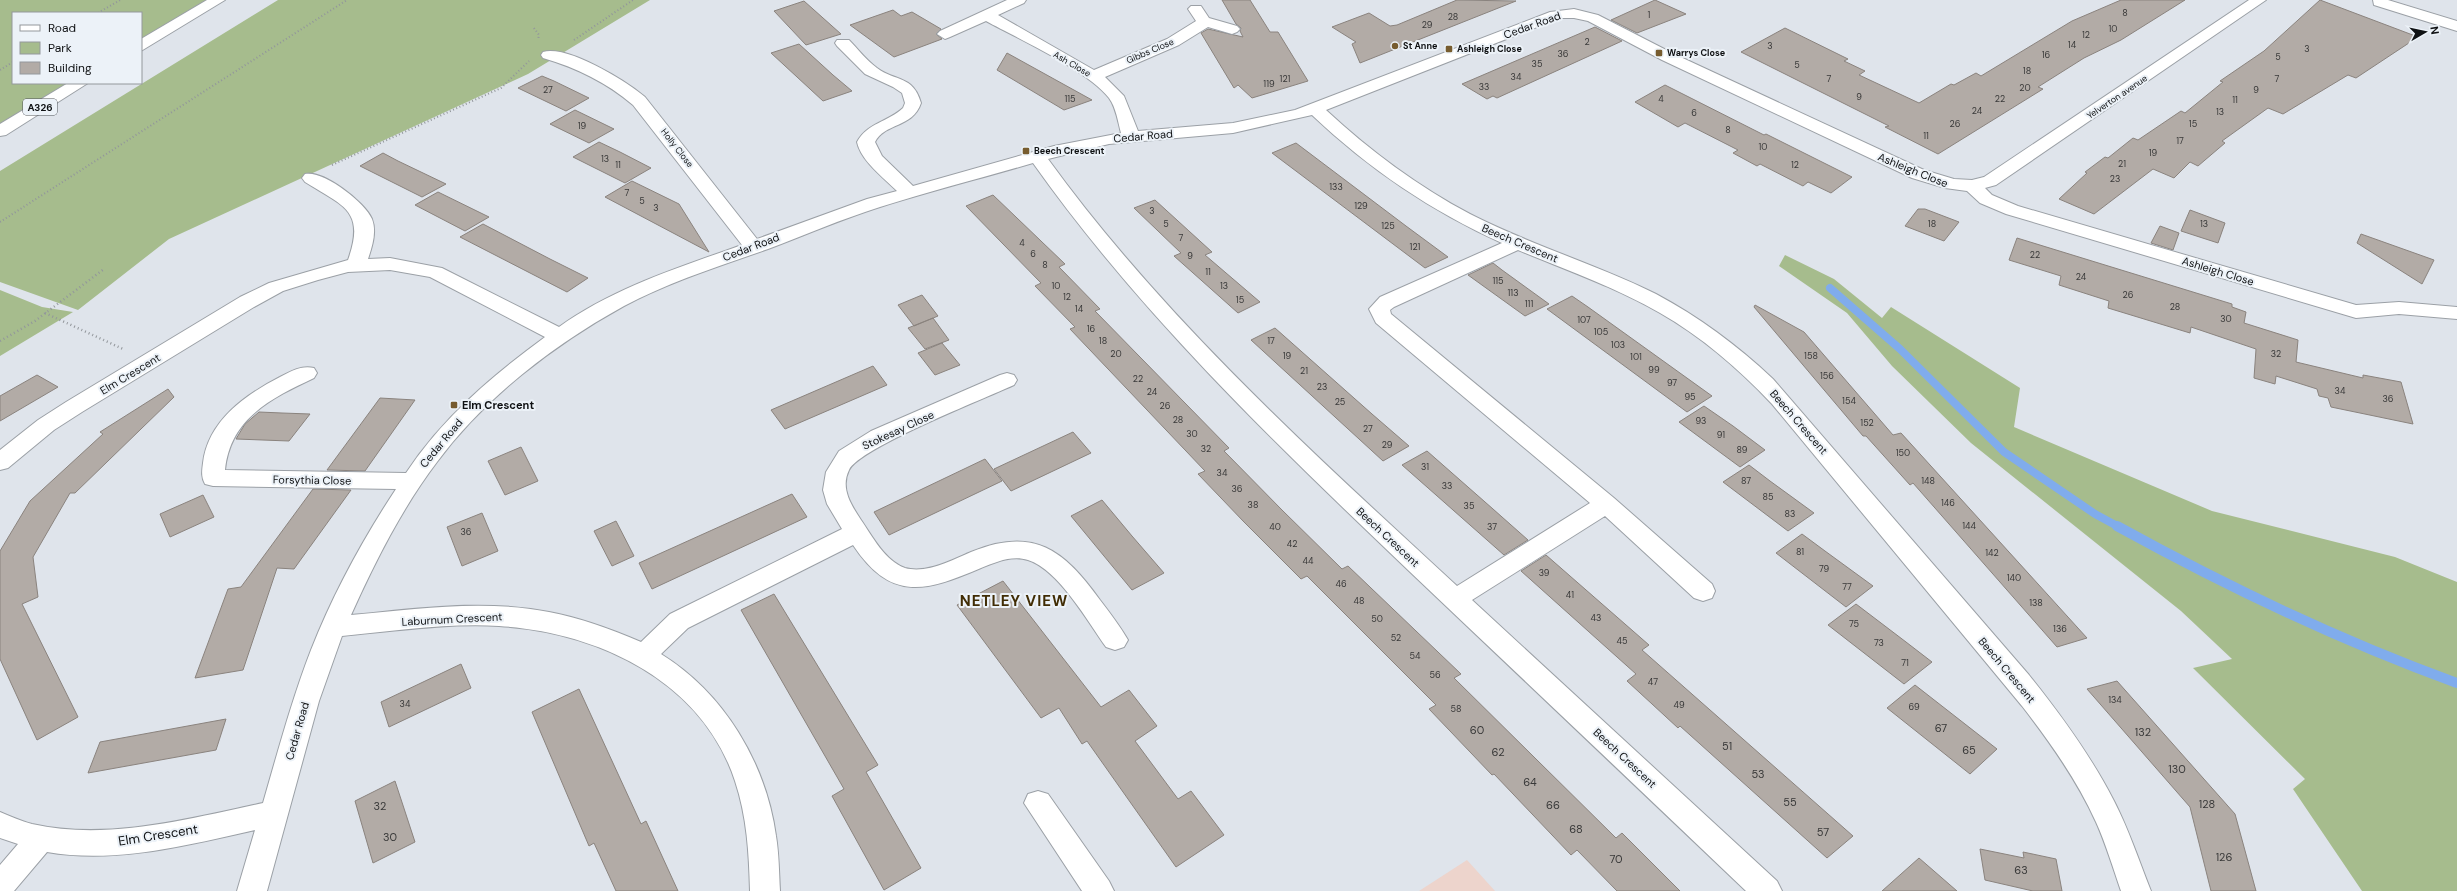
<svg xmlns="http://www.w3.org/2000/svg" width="2457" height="891" font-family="'DM Sans',sans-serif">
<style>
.commercial{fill:#edd4cc}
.green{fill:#a6bc8d}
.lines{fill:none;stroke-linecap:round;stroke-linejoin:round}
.stream-far1{stroke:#80acec;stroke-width:8}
.stream{stroke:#80acec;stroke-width:10}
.building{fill:#b2aba6;stroke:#8a837e}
.minor-casing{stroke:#9ba0a6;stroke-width:2}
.major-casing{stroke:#9ba0a6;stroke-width:2}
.path-far1{stroke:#92969b;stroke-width:2;stroke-dasharray:1 2.5;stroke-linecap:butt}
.path{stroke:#92969b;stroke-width:2.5;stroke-dasharray:1 3;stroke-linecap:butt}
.minor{fill:#fff;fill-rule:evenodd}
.major{fill:#fff;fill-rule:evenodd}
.poi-dot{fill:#775c2f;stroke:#ecf2f8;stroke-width:1.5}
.labels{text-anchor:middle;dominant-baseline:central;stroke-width:4;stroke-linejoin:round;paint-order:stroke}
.number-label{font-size:9px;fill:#383838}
.far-poi-label{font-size:9px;font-weight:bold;fill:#0f1113;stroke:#ecf2f8;text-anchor:start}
.far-street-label{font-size:9px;fill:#0f1113;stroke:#ecf2f8}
.shield{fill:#ecf2f8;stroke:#515458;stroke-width:1}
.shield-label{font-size:10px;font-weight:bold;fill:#0f1113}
.street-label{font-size:11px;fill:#0f1113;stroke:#ecf2f8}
.poi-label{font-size:11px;font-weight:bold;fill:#0f1113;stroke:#ecf2f8;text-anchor:start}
.near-number-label{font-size:11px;fill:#383838}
.near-street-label{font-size:13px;fill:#0f1113;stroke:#ecf2f8}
.district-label{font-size:15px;font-weight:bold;letter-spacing:1px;fill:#402c04;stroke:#ecf2f8}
</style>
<rect width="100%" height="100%" fill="#dfe4eb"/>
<path class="commercial" d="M 1467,860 L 1495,891 L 1419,891 Z"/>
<path class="green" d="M 0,0 L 210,0 L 141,41 L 141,13 L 13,13 L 13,83 L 71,83 L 0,125 Z
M 278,0 L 650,0 L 528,74 L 169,239 L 78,310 L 0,282 L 0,171 Z
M 1785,255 L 1834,279 L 1882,318 L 1891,307 L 2020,388 L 2014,427 L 2212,511 L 2395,557 L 2457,582 L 2457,891 L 2362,891 L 2293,789 L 2305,779 L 2193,668 L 2232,659 L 2181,611 L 1971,443 L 1892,366 L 1847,313 L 1779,266 Z
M 0,290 L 42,307 L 73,312 L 0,356 Z"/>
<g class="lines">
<path class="stream-far1" d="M 1830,288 L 1900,349 L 2004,452 L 2095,514 L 2119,527"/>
<path class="stream" d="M 2117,526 C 2226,586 2341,641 2457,683"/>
</g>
<path class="building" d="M 1222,0 L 1250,0 L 1270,32 L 1278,32 L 1308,81 L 1252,98 L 1238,85 L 1234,88 L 1201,33 L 1208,29 L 1243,37 L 1240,31 L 1241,28 L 1236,24 Z
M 1457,0 L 1516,1 L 1360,63 L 1352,44 L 1356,42 L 1332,27 L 1369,13 L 1390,26 L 1397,25 Z
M 1655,0 L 1686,14 L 1637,33 L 1611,20 Z
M 2121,0 L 2185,0 L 2121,40 L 2084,58 L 2038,87 L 2043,89 L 1938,154 L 1885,127 L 1889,126 L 1741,52 L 1785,28 L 1848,59 L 1844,61 L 1865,71 L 1859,75 L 1919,103 L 1951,84 L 1954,85 L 1976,73 L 1981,76 L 2072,21 Z
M 2320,0 L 2418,37 L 2356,78 L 2348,75 L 2283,114 L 2268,108 L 2222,141 L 2225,143 L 2198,166 L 2190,162 L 2174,178 L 2153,169 L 2094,214 L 2059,199 L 2087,173 L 2085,172 L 2105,157 L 2108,158 L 2133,138 L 2138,140 L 2181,111 L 2185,113 L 2223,82 L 2220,81 L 2264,51 Z
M 804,1 L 841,34 L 806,45 L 774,11 Z
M 893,10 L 901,16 L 912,12 L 941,29 L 936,34 L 942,39 L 894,57 L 850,25 Z
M 1595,27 L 1622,41 L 1497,98 L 1493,96 L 1487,99 L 1462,84 Z
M 799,44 L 833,75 L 852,91 L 823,101 L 771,53 Z
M 1007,53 L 1092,100 L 1064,110 L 997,70 Z
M 542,76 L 554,81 L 589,98 L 566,111 L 518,88 Z
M 1665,85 L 1764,135 L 1766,134 L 1852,177 L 1831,193 L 1808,182 L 1803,186 L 1760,164 L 1757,166 L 1733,153 L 1738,150 L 1685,123 L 1678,127 L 1635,102 Z
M 575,110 L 614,129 L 589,143 L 550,124 Z
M 599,142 L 620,152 L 651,168 L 625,183 L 573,157 Z
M 1296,143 L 1406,226 L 1448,257 L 1425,268 L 1272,153 Z
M 383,153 L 398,161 L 446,184 L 422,197 L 360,166 Z
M 632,181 L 679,204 L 709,252 L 605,197 Z
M 438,192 L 489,217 L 465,231 L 415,205 Z
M 993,195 L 1065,264 L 1059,267 L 1100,309 L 1095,311 L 1229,448 L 1224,451 L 1282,510 L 1342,569 L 1348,566 L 1461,674 L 1454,678 L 1616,838 L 1622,833 L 1680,891 L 1617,891 L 1577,850 L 1571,855 L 1494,774 L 1492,775 L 1429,709 L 1436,705 L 1307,576 L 1301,579 L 1244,522 L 1198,474 L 1205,471 L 1070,329 L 1075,327 L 1035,286 L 1041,283 L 966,206 Z
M 1155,200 L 1212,252 L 1205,255 L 1260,302 L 1238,313 L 1174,256 L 1181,253 L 1134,208 Z
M 1918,209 L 1925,209 L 1959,222 L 1944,241 L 1905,226 Z
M 2190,210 L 2225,223 L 2218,243 L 2181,231 Z
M 483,224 L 550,259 L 588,278 L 567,292 L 460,237 Z
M 2160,226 L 2179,233 L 2173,250 L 2151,243 Z
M 2361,234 L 2434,260 L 2422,284 L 2357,243 Z
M 2017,238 L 2232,304 L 2232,307 L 2246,312 L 2244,323 L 2298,340 L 2296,362 L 2363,378 L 2363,375 L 2401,382 L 2413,424 L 2331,407 L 2328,398 L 2319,396 L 2317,389 L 2276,376 L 2275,384 L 2254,378 L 2256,349 L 2191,327 L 2190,333 L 2108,308 L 2109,301 L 2059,285 L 2061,276 L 2009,260 Z
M 1493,263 L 1502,270 L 1549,304 L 1525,316 L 1468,275 Z
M 922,295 L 938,316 L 914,326 L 898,305 Z
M 1572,296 L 1588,307 L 1712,396 L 1687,412 L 1547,309 Z
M 1755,305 L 1804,332 L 1893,435 L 1901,433 L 2087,638 L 2057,647 L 1913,483 L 1910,485 L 1866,436 L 1863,436 L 1754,307 Z
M 933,318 L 949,340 L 925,349 L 908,328 Z
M 1275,328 L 1372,414 L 1409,446 L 1383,461 L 1251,340 Z
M 942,343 L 960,365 L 935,375 L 918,353 Z
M 873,366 L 887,385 L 785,429 L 771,410 Z
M 37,375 L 58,387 L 0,421 L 0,396 Z
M 168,389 L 174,397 L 75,493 L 70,493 L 33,557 L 38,597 L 22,604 L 78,717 L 37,740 L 0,659 L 0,551 L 30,501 L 103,434 L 100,432 Z
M 380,398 L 415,400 L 365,471 L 327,470 Z
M 1704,406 L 1733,426 L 1765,450 L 1740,467 L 1679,422 Z
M 259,412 L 282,413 L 310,414 L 289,441 L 236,439 L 245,424 Z
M 1073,432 L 1091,453 L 1011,491 L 994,469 Z
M 521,447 L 538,481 L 505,495 L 488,461 Z
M 1427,451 L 1493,509 L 1528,540 L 1504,555 L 1402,465 Z
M 985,459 L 1002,481 L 889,535 L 874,512 Z
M 1749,465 L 1770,481 L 1814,513 L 1788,531 L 1723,482 Z
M 313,489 L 351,490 L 294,569 L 277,568 L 243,670 L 195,678 L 228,589 L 241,587 Z
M 792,494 L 807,517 L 652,589 L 639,563 Z
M 203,495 L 214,517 L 170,537 L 160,514 Z
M 1102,500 L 1132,536 L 1164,573 L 1132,590 L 1071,516 Z
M 482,513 L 498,551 L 462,566 L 447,527 Z
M 616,521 L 634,556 L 612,566 L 594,531 Z
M 1802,534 L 1825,551 L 1873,586 L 1846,607 L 1776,553 Z
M 1546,555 L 1649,645 L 1642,650 L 1853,836 L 1827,858 L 1680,726 L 1678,728 L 1652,704 L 1627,681 L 1636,674 L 1521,571 Z
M 1003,581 L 1101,707 L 1129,690 L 1157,726 L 1135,741 L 1178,799 L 1191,791 L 1224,835 L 1176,867 L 1087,741 L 1082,744 L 1059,708 L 1041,718 L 957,605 Z
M 774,594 L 878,765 L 866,772 L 921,868 L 884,890 L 832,796 L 844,789 L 741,610 Z
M 1856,604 L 1906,642 L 1932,662 L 1904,684 L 1828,625 Z
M 461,664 L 471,688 L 389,727 L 381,702 Z
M 2117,681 L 2235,814 L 2256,891 L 2211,891 L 2190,807 L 2087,689 Z
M 1915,685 L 1997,749 L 1970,774 L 1887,708 Z
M 579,689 L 641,824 L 646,821 L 678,891 L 616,891 L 594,843 L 589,846 L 532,712 Z
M 226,719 L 216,750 L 88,773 L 100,742 Z
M 395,781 L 415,842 L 373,863 L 355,801 Z
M 1980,849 L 2024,858 L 2023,852 L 2056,859 L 2062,891 L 2033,891 L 1985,880 Z
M 1919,858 L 1957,891 L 1882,891 Z"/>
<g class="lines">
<g class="minor-casing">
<path id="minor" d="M 1007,0 L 1026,0 L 1024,3 L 998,15 L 1094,70 L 1167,39 L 1196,21 L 1188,9 L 1191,6 L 1201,6 L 1209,18 L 1237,26 L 1240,29 L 1237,32 L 1232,34 L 1208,27 L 1179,45 L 1105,77 L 1124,96 L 1138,131 L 1233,123 L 1295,110 L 1550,12 L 1574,9 L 1598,15 L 1674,54 L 1924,170 L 1954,179 L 1972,180 L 1984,177 L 2249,0 L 2266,0 L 1996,185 L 1985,188 L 1992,195 L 2018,206 L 2356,305 L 2399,302 L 2457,307 L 2457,319 L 2399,314 L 2356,318 L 2006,214 L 1980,203 L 1967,191 L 1945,188 L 1912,178 L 1662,60 L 1588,21 L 1574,18 L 1560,18 L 1326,110 C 1369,150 1417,186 1470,214 C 1530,245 1596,264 1656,294 C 1699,317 1738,346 1773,379 L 2029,675 C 2061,715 2091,756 2114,801 C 2129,830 2139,861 2151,891 L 2121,891 C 2113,868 2106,844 2096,822 C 2077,780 2050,742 2022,706 L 1772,404 C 1739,369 1702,337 1660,313 C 1615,287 1566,270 1518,250 L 1394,307 L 1390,310 L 1391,314 L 1614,498 L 1712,584 L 1715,591 L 1712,598 L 1703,601 L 1694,598 L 1605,516 L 1472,600 L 1777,881 L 1782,891 L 1746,891 C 1634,784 1521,677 1408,570 C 1275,443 1140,314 1033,163 C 982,178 931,191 880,207 C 842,219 805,235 768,249 C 720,266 669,282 624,306 C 555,344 484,398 437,462 C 402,508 375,562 351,615 C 417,609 483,599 549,612 C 581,618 611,629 641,642 L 670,614 L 842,529 L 827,504 L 823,490 L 826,472 L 839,451 L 871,431 L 1000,375 L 1007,373 L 1014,375 L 1017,380 L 1014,385 C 986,398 859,448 849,470 C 840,488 851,505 861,520 C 872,536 885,561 905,568 C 927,574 952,560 971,552 C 1034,526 1064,550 1100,600 C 1110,613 1120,626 1128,640 L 1124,647 L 1115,650 L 1106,647 C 1088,622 1059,570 1028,560 C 1012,555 996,562 981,568 C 925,592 891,602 853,545 L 688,628 L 661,654 C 724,693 766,763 776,836 C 779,854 779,873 780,891 L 750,891 C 749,853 747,817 735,781 C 702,680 597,632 499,626 C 447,623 394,631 342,636 L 319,701 L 267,891 L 237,891 L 255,830 C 188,845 116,864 47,852 L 14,891 L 0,891 L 0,865 L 18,844 L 0,838 L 0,812 C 10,816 21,821 32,824 C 107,841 188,819 263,803 C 278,751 292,699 311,650 C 333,594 363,539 396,489 L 213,486 L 205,484 C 201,477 202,471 203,463 C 208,421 245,395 280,377 C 291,371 302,365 314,368 L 317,373 L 314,378 C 272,398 230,418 225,470 L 406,473 C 442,418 493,375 545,337 L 430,277 L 390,270 L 348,272 L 318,280 L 283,291 L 254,307 L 82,412 L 54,430 L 8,468 L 0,470 L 0,450 L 38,420 L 66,402 L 240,297 L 269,283 L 348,260 C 366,210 343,206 305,182 L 302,178 L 305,174 C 323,170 365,202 372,219 C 377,232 372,247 368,259 L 390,258 L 442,268 L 559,327 C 613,288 680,267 742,245 L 633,105 C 606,82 577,68 543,58 L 541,55 L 543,52 C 568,45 626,81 645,97 L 757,239 L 867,199 L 897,191 C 884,178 861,161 857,142 C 867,123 888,122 903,108 L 905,103 L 902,93 L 893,87 L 865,74 L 837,46 L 835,43 L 837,40 L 849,40 C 858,49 866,60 877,68 C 896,82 913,75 921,103 C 913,128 884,123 875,142 L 882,156 L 913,186 L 1054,146 L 1121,133 C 1118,122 1116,107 1109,98 C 1089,71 1017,38 986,21 L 950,37 L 945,39 L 937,34 L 940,31 ZM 1312,115 C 1369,169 1431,211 1502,243 L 1380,297 L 1369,309 L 1376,323 L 1590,503 L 1457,586 C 1313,453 1163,318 1048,159 L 1109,144 L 1233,133 Z
M 2373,0 L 2388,0 L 2457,21 L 2457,31 L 2374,5 Z
M 1038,791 L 1048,794 L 1109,881 L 1114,891 L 1082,891 L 1024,803 L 1028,794 Z"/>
</g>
<g class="major-casing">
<path id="major" d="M 207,0 L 225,0 L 141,51 L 141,39 Z
M 68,83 L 88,83 L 6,135 L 0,136 L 0,124 Z"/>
</g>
<path class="path-far1" d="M 98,13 L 120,0
M 534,28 L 539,35 L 538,40
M 574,40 L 633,0
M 0,70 L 13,62
M 332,165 L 501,88 L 529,61
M 0,222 L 347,0"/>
<path class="path" d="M 45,313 L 123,349
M 0,341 L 35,321 L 104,269"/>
<use href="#minor" class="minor"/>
<use href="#major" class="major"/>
</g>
<g class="poi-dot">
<circle cx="1395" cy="46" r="4"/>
<rect x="1445" y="45" width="8" height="8" rx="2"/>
<rect x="1655" y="49" width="8" height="8" rx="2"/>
<rect x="1022" y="147" width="8" height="8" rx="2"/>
<rect x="450" y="401" width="8" height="8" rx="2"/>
</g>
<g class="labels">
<g class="number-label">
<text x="2125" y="13">8</text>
<text x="1649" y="15">1</text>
<text x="1453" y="17">28</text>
<text x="1427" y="25">29</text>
<text x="2113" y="29">10</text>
<text x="2086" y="35">12</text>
<text x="1587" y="42">2</text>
<text x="2072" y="45">14</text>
<text x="1770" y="46">3</text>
<text x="2307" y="49">3</text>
<text x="1563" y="54">36</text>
<text x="2046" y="55">16</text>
<text x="2278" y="57">5</text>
<text x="1537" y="64">35</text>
<text x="1797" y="65">5</text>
<text x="2027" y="71">18</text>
<text x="1516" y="77">34</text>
<text x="1285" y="79">121</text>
<text x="1829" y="79">7</text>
<text x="2277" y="79">7</text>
<text x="1269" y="84">119</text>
<text x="1484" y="87">33</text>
<text x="2025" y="88">20</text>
<text x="548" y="90">27</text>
<text x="2256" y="90">9</text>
<text x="1859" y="97">9</text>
<text x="1070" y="99">115</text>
<text x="1661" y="99">4</text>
<text x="2000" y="99">22</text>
<text x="2235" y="100">11</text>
<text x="1977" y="111">24</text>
<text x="2220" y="112">13</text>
<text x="1694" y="113">6</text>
<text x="1955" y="124">26</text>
<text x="2193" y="124">15</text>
<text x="582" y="126">19</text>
<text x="1728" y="130">8</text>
<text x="1926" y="136">11</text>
<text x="2180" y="141">17</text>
<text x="1763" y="147">10</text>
<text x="2153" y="153">19</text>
<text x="605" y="159">13</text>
<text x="2122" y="164">21</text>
<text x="618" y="165">11</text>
<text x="1795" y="165">12</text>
<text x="2115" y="179">23</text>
<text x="1336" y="187">133</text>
<text x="627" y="193">7</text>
<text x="642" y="201">5</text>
<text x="1361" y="206">129</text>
<text x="656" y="208">3</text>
<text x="1152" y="211">3</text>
<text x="1166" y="224">5</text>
<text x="1932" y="224">18</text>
<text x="2204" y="224">13</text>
<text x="1388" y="226">125</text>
<text x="1181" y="238">7</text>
<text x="1022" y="243">4</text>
<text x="1415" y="247">121</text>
<text x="1033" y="254">6</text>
<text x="2035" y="255">22</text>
<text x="1190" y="256">9</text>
<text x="1045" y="265">8</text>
<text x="1208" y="272">11</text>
<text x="2081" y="277">24</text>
<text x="1498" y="281">115</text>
<text x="1056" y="286">10</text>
<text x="1224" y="286">13</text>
<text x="1513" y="293">113</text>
<text x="2128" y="295">26</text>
<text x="1067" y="297">12</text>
<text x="1240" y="300">15</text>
<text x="1529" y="304">111</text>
<text x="2175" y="307">28</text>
<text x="1079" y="309">14</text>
<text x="2226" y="319">30</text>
<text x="1584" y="320">107</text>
<text x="1091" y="329">16</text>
<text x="1601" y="332">105</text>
<text x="1103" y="341">18</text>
<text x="1271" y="341">17</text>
<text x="1618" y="345">103</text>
<text x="1116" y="354">20</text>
<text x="2276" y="354">32</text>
<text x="1287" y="356">19</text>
<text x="1811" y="356">158</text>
<text x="1636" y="357">101</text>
<text x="1654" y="370">99</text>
<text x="1304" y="371">21</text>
<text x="1827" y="376">156</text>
<text x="1138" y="379">22</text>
<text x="1672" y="383">97</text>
<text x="1322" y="387">23</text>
<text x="2340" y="391">34</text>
<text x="1152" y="392">24</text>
<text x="1690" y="397">95</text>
<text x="2388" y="399">36</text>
<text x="1849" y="401">154</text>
<text x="1340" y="402">25</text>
<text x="1165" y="406">26</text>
<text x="1178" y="420">28</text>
<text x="1701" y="421">93</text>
<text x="1867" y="423">152</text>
<text x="1368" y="429">27</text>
<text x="1192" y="434">30</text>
<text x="1721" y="435">91</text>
<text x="1387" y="445">29</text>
<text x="1206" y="449">32</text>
<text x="1742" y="450">89</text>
<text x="1903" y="453">150</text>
<text x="1425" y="467">31</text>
<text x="1222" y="473">34</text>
<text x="1746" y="481">87</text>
<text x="1928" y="481">148</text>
<text x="1447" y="486">33</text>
<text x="1237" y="489">36</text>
<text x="1768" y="497">85</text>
<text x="1948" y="503">146</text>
<text x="1253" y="505">38</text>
<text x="1469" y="506">35</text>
<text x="1790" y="514">83</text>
<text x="1969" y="526">144</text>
<text x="1275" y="527">40</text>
<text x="1492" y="527">37</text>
<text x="466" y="532">36</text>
<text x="1292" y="544">42</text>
<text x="1800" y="552">81</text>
<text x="1992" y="553">142</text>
<text x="1308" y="561">44</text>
<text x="1824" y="569">79</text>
<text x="1544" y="573">39</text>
<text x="2014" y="578">140</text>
<text x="1341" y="584">46</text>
<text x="1847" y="587">77</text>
<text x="1570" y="595">41</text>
<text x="1359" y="601">48</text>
<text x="2036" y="603">138</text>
<text x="1596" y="618">43</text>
<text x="1377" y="619">50</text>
<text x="1854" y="624">75</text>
<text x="2060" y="629">136</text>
<text x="1396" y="638">52</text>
<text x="1622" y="641">45</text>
<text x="1879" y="643">73</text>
<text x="1415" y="656">54</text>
<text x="1905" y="663">71</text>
<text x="1435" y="675">56</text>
<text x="1653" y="682">47</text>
<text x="2115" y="700">134</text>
<text x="405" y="704">34</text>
<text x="1679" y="705">49</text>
<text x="1914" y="707">69</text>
<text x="1456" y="709">58</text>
</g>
<g class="far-poi-label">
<text x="1403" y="46">St Anne</text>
<text x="1457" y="49">Ashleigh Close</text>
<text x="1667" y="53">Warrys Close</text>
<text x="1034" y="151">Beech Crescent</text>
</g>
<g class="far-street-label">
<text transform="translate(1150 51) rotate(-23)">Gibbs Close</text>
<text transform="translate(1072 64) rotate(30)">Ash Close</text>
<text transform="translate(2117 97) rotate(-34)">Yelverton avenue</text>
<text transform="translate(677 148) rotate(52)">Holly Close</text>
</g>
<rect class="shield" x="23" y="99" width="34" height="16" rx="3"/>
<g class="shield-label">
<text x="40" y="107">A326</text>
</g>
<g class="street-label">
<text transform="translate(1532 25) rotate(-20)">Cedar Road</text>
<text transform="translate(1143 136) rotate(-5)">Cedar Road</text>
<text transform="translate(1913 170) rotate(22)">Ashleigh Close</text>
<text transform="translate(1520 243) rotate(23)">Beech Crescent</text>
<text transform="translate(751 247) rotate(-21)">Cedar Road</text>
<text transform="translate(2218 271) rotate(17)">Ashleigh Close</text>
<text transform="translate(130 374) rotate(-31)">Elm Crescent</text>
<text transform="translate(1799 422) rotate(49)">Beech Crescent</text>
<text transform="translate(898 430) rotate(-25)">Stokesay Close</text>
<text transform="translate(441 443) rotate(-50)">Cedar Road</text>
<text transform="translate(312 480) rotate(1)">Forsythia Close</text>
<text transform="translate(1388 537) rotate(43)">Beech Crescent</text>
<text transform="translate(452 619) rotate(-3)">Laburnum Crescent</text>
<text transform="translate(2007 670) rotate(50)">Beech Crescent</text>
<text transform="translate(297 731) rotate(-74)">Cedar Road</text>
<text transform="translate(1625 758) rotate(43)">Beech Crescent</text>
</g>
<g class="poi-label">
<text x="462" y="405">Elm Crescent</text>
</g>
<g class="near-number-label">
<text x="1941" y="728">67</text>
<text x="1477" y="730">60</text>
<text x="2143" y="732">132</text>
<text x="1727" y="746">51</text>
<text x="1969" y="750">65</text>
<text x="1498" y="752">62</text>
<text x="2177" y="769">130</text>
<text x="1758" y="774">53</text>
<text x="1530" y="782">64</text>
<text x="1790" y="802">55</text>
<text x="2207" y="804">128</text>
<text x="1553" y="805">66</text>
<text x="380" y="806">32</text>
<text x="1576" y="829">68</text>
<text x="1823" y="832">57</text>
<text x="390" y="837">30</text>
<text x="2224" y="857">126</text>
<text x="1616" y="859">70</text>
<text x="2021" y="870">63</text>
</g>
<g class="near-street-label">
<text transform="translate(158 835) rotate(-9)">Elm Crescent</text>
</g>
<g class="district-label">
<text x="1014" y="601">NETLEY VIEW</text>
</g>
</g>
<rect x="12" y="12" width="130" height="72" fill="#ecf2f8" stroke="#94989c"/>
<rect x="20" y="25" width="20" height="6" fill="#ffffff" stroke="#94989c"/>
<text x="48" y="32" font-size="12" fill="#0f1113">Road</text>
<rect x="20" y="42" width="20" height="12" fill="#a6bc8d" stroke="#94989c"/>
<text x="48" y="52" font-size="12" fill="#0f1113">Park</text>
<rect x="20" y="62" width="20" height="12" fill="#b2aba6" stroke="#94989c"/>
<text x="48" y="72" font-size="12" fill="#0f1113">Building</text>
<g transform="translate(2425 32) rotate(81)" stroke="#ecf2f8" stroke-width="3" paint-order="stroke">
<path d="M0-3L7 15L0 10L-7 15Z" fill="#0f1113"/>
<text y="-6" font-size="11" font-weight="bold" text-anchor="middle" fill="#0f1113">N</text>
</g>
</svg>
